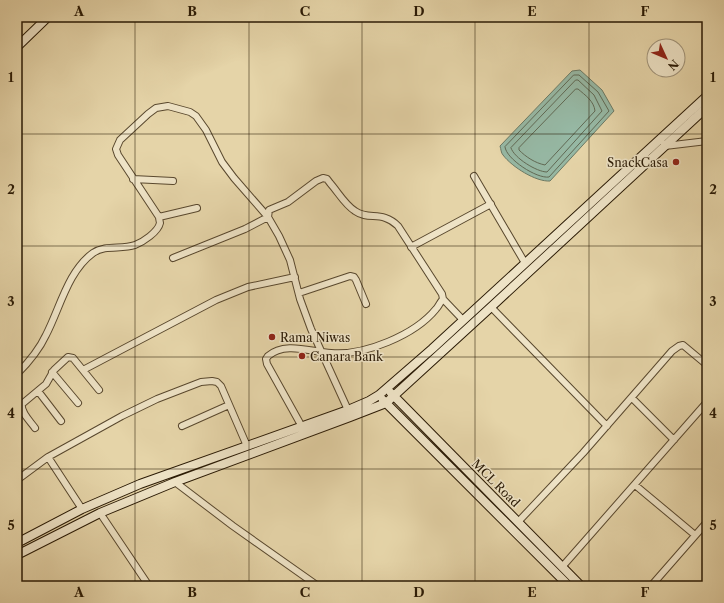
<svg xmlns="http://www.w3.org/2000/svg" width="724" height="603" font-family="'Libre Caslon Text',serif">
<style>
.water{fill:#96b8a4;stroke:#6b7964}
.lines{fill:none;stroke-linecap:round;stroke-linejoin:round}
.shore{stroke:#606954;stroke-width:1}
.street-casing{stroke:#59482e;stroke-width:8}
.secondary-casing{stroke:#2a1a05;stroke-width:10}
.street{stroke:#eee3c6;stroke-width:6}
.secondary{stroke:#eee3c6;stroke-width:8}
.grid{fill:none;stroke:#2a1a05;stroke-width:1;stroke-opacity:0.55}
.poi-dot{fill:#8f2418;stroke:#eee3c6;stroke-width:1.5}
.labels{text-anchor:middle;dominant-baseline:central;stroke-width:3;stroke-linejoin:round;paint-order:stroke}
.poi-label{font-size:12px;fill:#2a1a05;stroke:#eee3c6;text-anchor:start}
.street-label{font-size:12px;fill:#2a1a05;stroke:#eee3c6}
.neatline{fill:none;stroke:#2a1a05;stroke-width:1.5}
.grid-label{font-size:13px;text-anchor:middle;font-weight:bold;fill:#2a1a05}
</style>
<rect width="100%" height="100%" fill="#e5d4a8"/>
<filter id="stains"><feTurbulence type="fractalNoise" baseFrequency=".005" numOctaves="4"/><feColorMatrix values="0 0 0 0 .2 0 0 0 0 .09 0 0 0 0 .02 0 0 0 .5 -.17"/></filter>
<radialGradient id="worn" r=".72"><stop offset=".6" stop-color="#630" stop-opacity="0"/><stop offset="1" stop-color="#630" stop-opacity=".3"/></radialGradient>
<path class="water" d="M 580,70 L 602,90 L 614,111 L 550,181 C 536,182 512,167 503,155 C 501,153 501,149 500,146 L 572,71 Z"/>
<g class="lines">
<path class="shore" d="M 574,75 L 579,75 L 598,92 L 609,111 L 549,177 C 537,179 506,159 505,147 Z
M 576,80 L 578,80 L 594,95 L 602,111 L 547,172 C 537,172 514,158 511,148 Z
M 576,89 L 578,89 C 585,95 594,101 595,111 L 545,165 C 535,163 526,157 519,150 L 519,148 Z"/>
<g class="street-casing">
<path id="street" d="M 664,144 L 665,146 L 707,141
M 474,176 L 525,263
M 133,179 L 173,181
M 159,217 L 197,208
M 411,247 L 491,204
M 173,258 L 245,229 L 268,217 L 269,210 L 288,202 L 316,181 L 323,178 L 327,179 L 330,183 C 338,192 345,205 355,211 C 369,221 382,210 398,226 L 442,294 L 443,299 C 440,302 439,306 436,309 C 415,335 364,356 331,353 C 311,352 285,341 268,356 L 266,359 L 267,364 L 301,425
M 299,293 L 350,276 L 354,277 L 356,280 L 366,304
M 443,299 L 463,320
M 491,307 L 607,426
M 83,370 L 216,300 L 248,287 L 295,277
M 52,372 L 78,403
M 17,374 C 29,362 39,350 46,335 C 60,308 68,271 93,253 C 106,244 121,250 135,245 C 143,242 158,232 160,223 C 160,223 159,218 159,217 L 118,155 L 116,149 L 120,140 L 148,114 L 156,108 L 168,106 L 190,112 L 196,116 L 206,130 L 222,162 L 234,178 L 268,217 L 279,236 L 290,260 L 300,299 L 311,329 L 348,410
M 38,391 L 61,421
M 632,398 L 674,440
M 182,426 L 229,405
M 35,428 C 31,422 20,412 22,404 L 46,384 L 54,370 L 68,357 L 73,358 L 99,390
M 17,440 L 17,446
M 48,457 L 82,509
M 17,480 L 48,457 L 122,416 L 157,399 L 201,382 L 212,381 L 217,382 L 221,386 L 247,446
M 175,482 L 233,526 L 318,586
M 635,485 L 695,535
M 100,513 L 149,586
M 518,522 L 583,453 L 672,351 L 679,346 L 683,345 L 707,365
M 562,567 L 707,402
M 651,586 L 707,522"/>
</g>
<g class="secondary-casing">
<path id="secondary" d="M 17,47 L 48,17
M 391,393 L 581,586
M 383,400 L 569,586
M 17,543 L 82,509 L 140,484 L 348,410 L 369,401 L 379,395 L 432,349 L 707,96
M 17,555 L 100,513 L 175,482 L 350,417 L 386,403 L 491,307 L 707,107"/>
</g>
<use href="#street" class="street"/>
<use href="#secondary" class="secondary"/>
</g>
<path class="grid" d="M 135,17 L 135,586M 249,17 L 249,586M 362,17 L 362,586M 475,17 L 475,586M 589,17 L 589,586M 17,134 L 707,134M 17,246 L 707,246M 17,357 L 707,357M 17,469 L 707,469"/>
<g class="poi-dot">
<circle cx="676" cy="162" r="4"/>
<circle cx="272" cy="337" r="4"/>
<circle cx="302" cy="356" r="4"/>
</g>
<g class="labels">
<g class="poi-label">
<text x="668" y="162" text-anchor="end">SnackCasa</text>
<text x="280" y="337">Rama Niwas</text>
<text x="310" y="356">Canara Bank</text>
</g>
<g class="street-label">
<text transform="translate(496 483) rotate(45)">MCL Road</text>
</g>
</g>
<rect width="724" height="603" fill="none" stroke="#e5d4a8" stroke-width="44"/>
<g transform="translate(666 58) rotate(134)"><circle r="19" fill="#eee3c6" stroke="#a09379"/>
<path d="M0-3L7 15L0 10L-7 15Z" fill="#8f2418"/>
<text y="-6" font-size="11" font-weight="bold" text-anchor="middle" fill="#2a1a05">N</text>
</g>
<rect x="22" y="22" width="680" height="559" class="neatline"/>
<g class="grid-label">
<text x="79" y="16">A</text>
<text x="192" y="16">B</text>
<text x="305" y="16">C</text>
<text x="419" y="16">D</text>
<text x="532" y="16">E</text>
<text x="645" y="16">F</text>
<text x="11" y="82">1</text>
<text x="713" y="82">1</text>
<text x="11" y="194">2</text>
<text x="713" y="194">2</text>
<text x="11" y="306">3</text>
<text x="713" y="306">3</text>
<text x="11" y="418">4</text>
<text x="713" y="418">4</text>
<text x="11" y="530">5</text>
<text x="713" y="530">5</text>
<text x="79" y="597">A</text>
<text x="192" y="597">B</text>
<text x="305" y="597">C</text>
<text x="419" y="597">D</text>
<text x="532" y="597">E</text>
<text x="645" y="597">F</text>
</g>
<rect width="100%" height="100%" filter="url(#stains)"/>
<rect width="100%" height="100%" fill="url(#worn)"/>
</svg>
